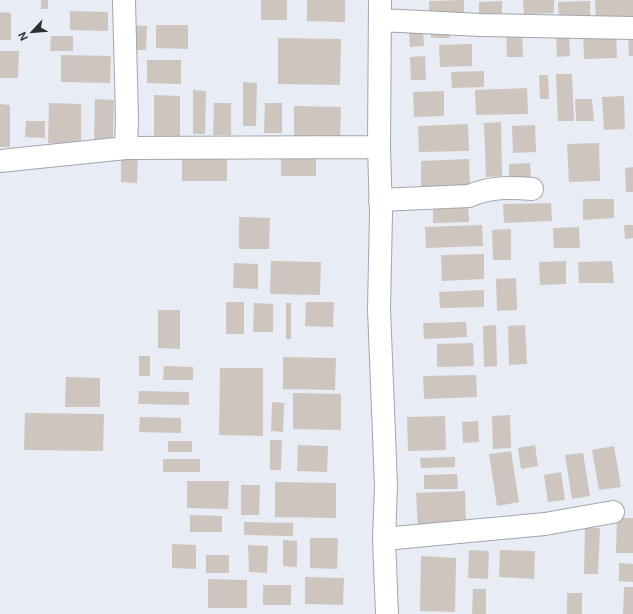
<svg xmlns="http://www.w3.org/2000/svg" width="633" height="614" font-family="'DM Sans',sans-serif">
<style>
.building{fill:#cfc5bf}
.lines{fill:none;stroke-linecap:round;stroke-linejoin:round}
.minor-casing{stroke:#a1a5ae;stroke-width:24}
.minor{stroke:#fff;stroke-width:22}
</style>
<rect width="100%" height="100%" fill="#e8ecf5"/>
<path class="building" d="M 41,0 L 48,0 L 48,9 L 41,9 Z
M 261,0 L 287,0 L 287,20 L 261,20 Z
M 307,0 L 345,0 L 345,22 L 307,21 Z
M 464,0 L 464,12 L 429,13 L 429,1 Z
M 523,0 L 554,0 L 554,13 L 524,14 Z
M 595,0 L 633,0 L 633,23 L 596,24 Z
M 502,1 L 502,18 L 479,19 L 479,2 Z
M 590,1 L 590,19 L 559,20 L 558,2 Z
M 70,11 L 108,12 L 108,31 L 70,30 Z
M 0,12 L 11,13 L 11,40 L 0,40 Z
M 449,24 L 450,38 L 431,38 L 431,25 Z
M 129,25 L 147,26 L 146,50 L 128,50 Z
M 156,25 L 188,25 L 188,49 L 156,48 Z
M 423,31 L 424,46 L 410,47 L 409,32 Z
M 506,31 L 522,31 L 523,57 L 507,57 Z
M 616,31 L 617,58 L 584,59 L 583,32 Z
M 569,33 L 570,56 L 557,57 L 556,34 Z
M 628,33 L 633,33 L 633,56 L 629,56 Z
M 51,36 L 73,36 L 73,51 L 50,51 Z
M 278,38 L 341,39 L 340,85 L 278,84 Z
M 472,44 L 472,66 L 440,67 L 439,45 Z
M 0,51 L 19,51 L 18,78 L 0,78 Z
M 61,55 L 111,56 L 110,83 L 61,82 Z
M 425,56 L 426,80 L 411,80 L 410,57 Z
M 147,60 L 181,60 L 181,84 L 147,83 Z
M 484,71 L 484,87 L 452,88 L 451,72 Z
M 556,74 L 572,74 L 574,121 L 558,121 Z
M 539,75 L 548,75 L 549,99 L 540,99 Z
M 243,82 L 257,83 L 256,126 L 243,126 Z
M 527,88 L 528,114 L 476,115 L 475,90 Z
M 193,90 L 206,91 L 205,134 L 193,134 Z
M 444,91 L 444,116 L 414,117 L 413,92 Z
M 154,95 L 180,96 L 180,138 L 154,138 Z
M 624,96 L 625,129 L 604,130 L 602,97 Z
M 95,99 L 114,100 L 113,144 L 94,143 Z
M 575,99 L 592,99 L 594,121 L 576,121 Z
M 49,103 L 81,104 L 81,143 L 48,143 Z
M 214,103 L 231,103 L 231,135 L 213,135 Z
M 265,103 L 282,103 L 282,133 L 264,133 Z
M 0,104 L 10,105 L 10,147 L 0,147 Z
M 294,106 L 341,107 L 340,140 L 294,139 Z
M 26,121 L 45,121 L 45,138 L 25,137 Z
M 501,122 L 502,176 L 486,177 L 484,123 Z
M 468,124 L 469,151 L 419,152 L 418,126 Z
M 535,125 L 536,152 L 513,153 L 512,126 Z
M 599,143 L 600,181 L 569,182 L 567,144 Z
M 182,150 L 227,151 L 227,181 L 182,181 Z
M 281,152 L 316,153 L 316,176 L 281,176 Z
M 121,155 L 138,155 L 137,183 L 121,182 Z
M 469,159 L 470,189 L 421,191 L 421,161 Z
M 530,163 L 531,179 L 509,179 L 509,164 Z
M 633,167 L 633,192 L 626,192 L 625,168 Z
M 583,199 L 614,199 L 614,218 L 583,220 Z
M 468,200 L 469,222 L 433,223 L 433,201 Z
M 551,203 L 552,221 L 504,223 L 503,204 Z
M 239,217 L 270,218 L 269,249 L 239,249 Z
M 482,225 L 483,246 L 426,248 L 425,227 Z
M 624,225 L 633,225 L 633,238 L 625,239 Z
M 579,227 L 580,248 L 554,248 L 553,228 Z
M 511,229 L 511,260 L 493,260 L 492,230 Z
M 484,254 L 484,279 L 442,281 L 441,255 Z
M 271,261 L 321,262 L 320,295 L 270,294 Z
M 566,261 L 566,284 L 540,285 L 539,262 Z
M 612,261 L 614,283 L 579,283 L 578,262 Z
M 234,263 L 258,264 L 258,289 L 233,288 Z
M 516,278 L 517,310 L 497,311 L 496,279 Z
M 484,290 L 484,307 L 440,308 L 439,292 Z
M 226,302 L 244,302 L 244,334 L 226,334 Z
M 306,302 L 334,302 L 333,327 L 305,326 Z
M 254,303 L 273,304 L 273,332 L 253,332 Z
M 286,303 L 291,303 L 291,339 L 286,339 Z
M 158,310 L 180,310 L 180,349 L 158,348 Z
M 466,322 L 467,337 L 424,339 L 423,323 Z
M 496,325 L 497,366 L 484,367 L 483,326 Z
M 525,325 L 527,364 L 509,365 L 508,326 Z
M 473,343 L 474,366 L 437,367 L 437,344 Z
M 139,356 L 150,356 L 150,376 L 139,376 Z
M 283,357 L 336,358 L 335,390 L 283,389 Z
M 164,366 L 193,367 L 193,380 L 163,380 Z
M 220,368 L 263,368 L 263,436 L 219,435 Z
M 476,375 L 477,397 L 424,399 L 423,376 Z
M 66,377 L 100,378 L 100,407 L 65,407 Z
M 139,391 L 189,392 L 189,405 L 138,404 Z
M 293,393 L 341,394 L 341,430 L 293,429 Z
M 272,402 L 284,403 L 283,432 L 271,431 Z
M 25,413 L 104,414 L 103,451 L 24,450 Z
M 510,415 L 511,448 L 493,449 L 492,416 Z
M 445,416 L 446,450 L 408,451 L 407,417 Z
M 140,417 L 181,418 L 181,433 L 139,432 Z
M 478,421 L 479,442 L 463,443 L 462,422 Z
M 270,440 L 282,440 L 281,470 L 270,470 Z
M 168,441 L 192,441 L 192,452 L 168,452 Z
M 298,445 L 328,446 L 327,472 L 297,471 Z
M 535,445 L 538,466 L 521,469 L 518,448 Z
M 614,446 L 621,487 L 599,490 L 592,450 Z
M 511,451 L 519,502 L 497,506 L 489,454 Z
M 583,453 L 590,496 L 572,499 L 565,455 Z
M 455,457 L 455,467 L 421,468 L 420,458 Z
M 163,459 L 200,459 L 200,472 L 163,472 Z
M 561,472 L 565,500 L 548,502 L 544,475 Z
M 457,474 L 458,489 L 424,489 L 424,475 Z
M 187,481 L 229,481 L 228,509 L 187,508 Z
M 275,482 L 336,483 L 336,518 L 275,517 Z
M 241,485 L 260,485 L 259,515 L 241,515 Z
M 465,491 L 466,526 L 418,527 L 416,493 Z
M 190,515 L 222,516 L 222,532 L 190,532 Z
M 617,518 L 633,518 L 633,553 L 616,553 Z
M 244,522 L 293,523 L 293,536 L 244,535 Z
M 585,528 L 600,528 L 598,574 L 584,574 Z
M 310,538 L 338,538 L 337,569 L 310,568 Z
M 283,540 L 297,541 L 297,567 L 283,566 Z
M 172,544 L 196,545 L 196,569 L 172,568 Z
M 248,545 L 268,546 L 267,573 L 249,572 Z
M 469,550 L 489,551 L 488,579 L 468,578 Z
M 500,550 L 535,551 L 534,579 L 499,577 Z
M 206,555 L 229,555 L 229,573 L 206,573 Z
M 421,556 L 456,558 L 455,612 L 420,611 Z
M 619,563 L 633,564 L 633,582 L 619,581 Z
M 305,577 L 344,578 L 343,605 L 305,604 Z
M 208,579 L 247,580 L 247,608 L 208,608 Z
M 263,585 L 291,585 L 291,605 L 263,605 Z
M 624,587 L 633,587 L 633,614 L 623,614 Z
M 473,589 L 486,589 L 486,614 L 472,614 Z
M 567,593 L 582,593 L 582,614 L 567,614 Z"/>
<g class="lines">
<g class="minor-casing">
<path id="minor" d="M 124,0 L 127,119 L 126,148 L 379,147
M 380,0 L 379,147 L 381,214 L 379,309 L 386,486 L 384,539 L 387,614
M 380,20 L 481,25 L 633,28
M 0,161 L 126,148
M 380,200 L 469,196 C 489,187 510,187 532,189
M 384,539 L 545,524 L 613,512"/>
</g>
<use href="#minor" class="minor"/>
</g>
<g transform="translate(32 32) rotate(244)" stroke="#e8ecf5" stroke-width="3" paint-order="stroke">
<path d="M0-3L7 15L0 10L-7 15Z" fill="#2d2f32"/>
<text y="-6" font-size="11" font-weight="bold" text-anchor="middle" fill="#2d2f32">N</text>
</g>
</svg>
